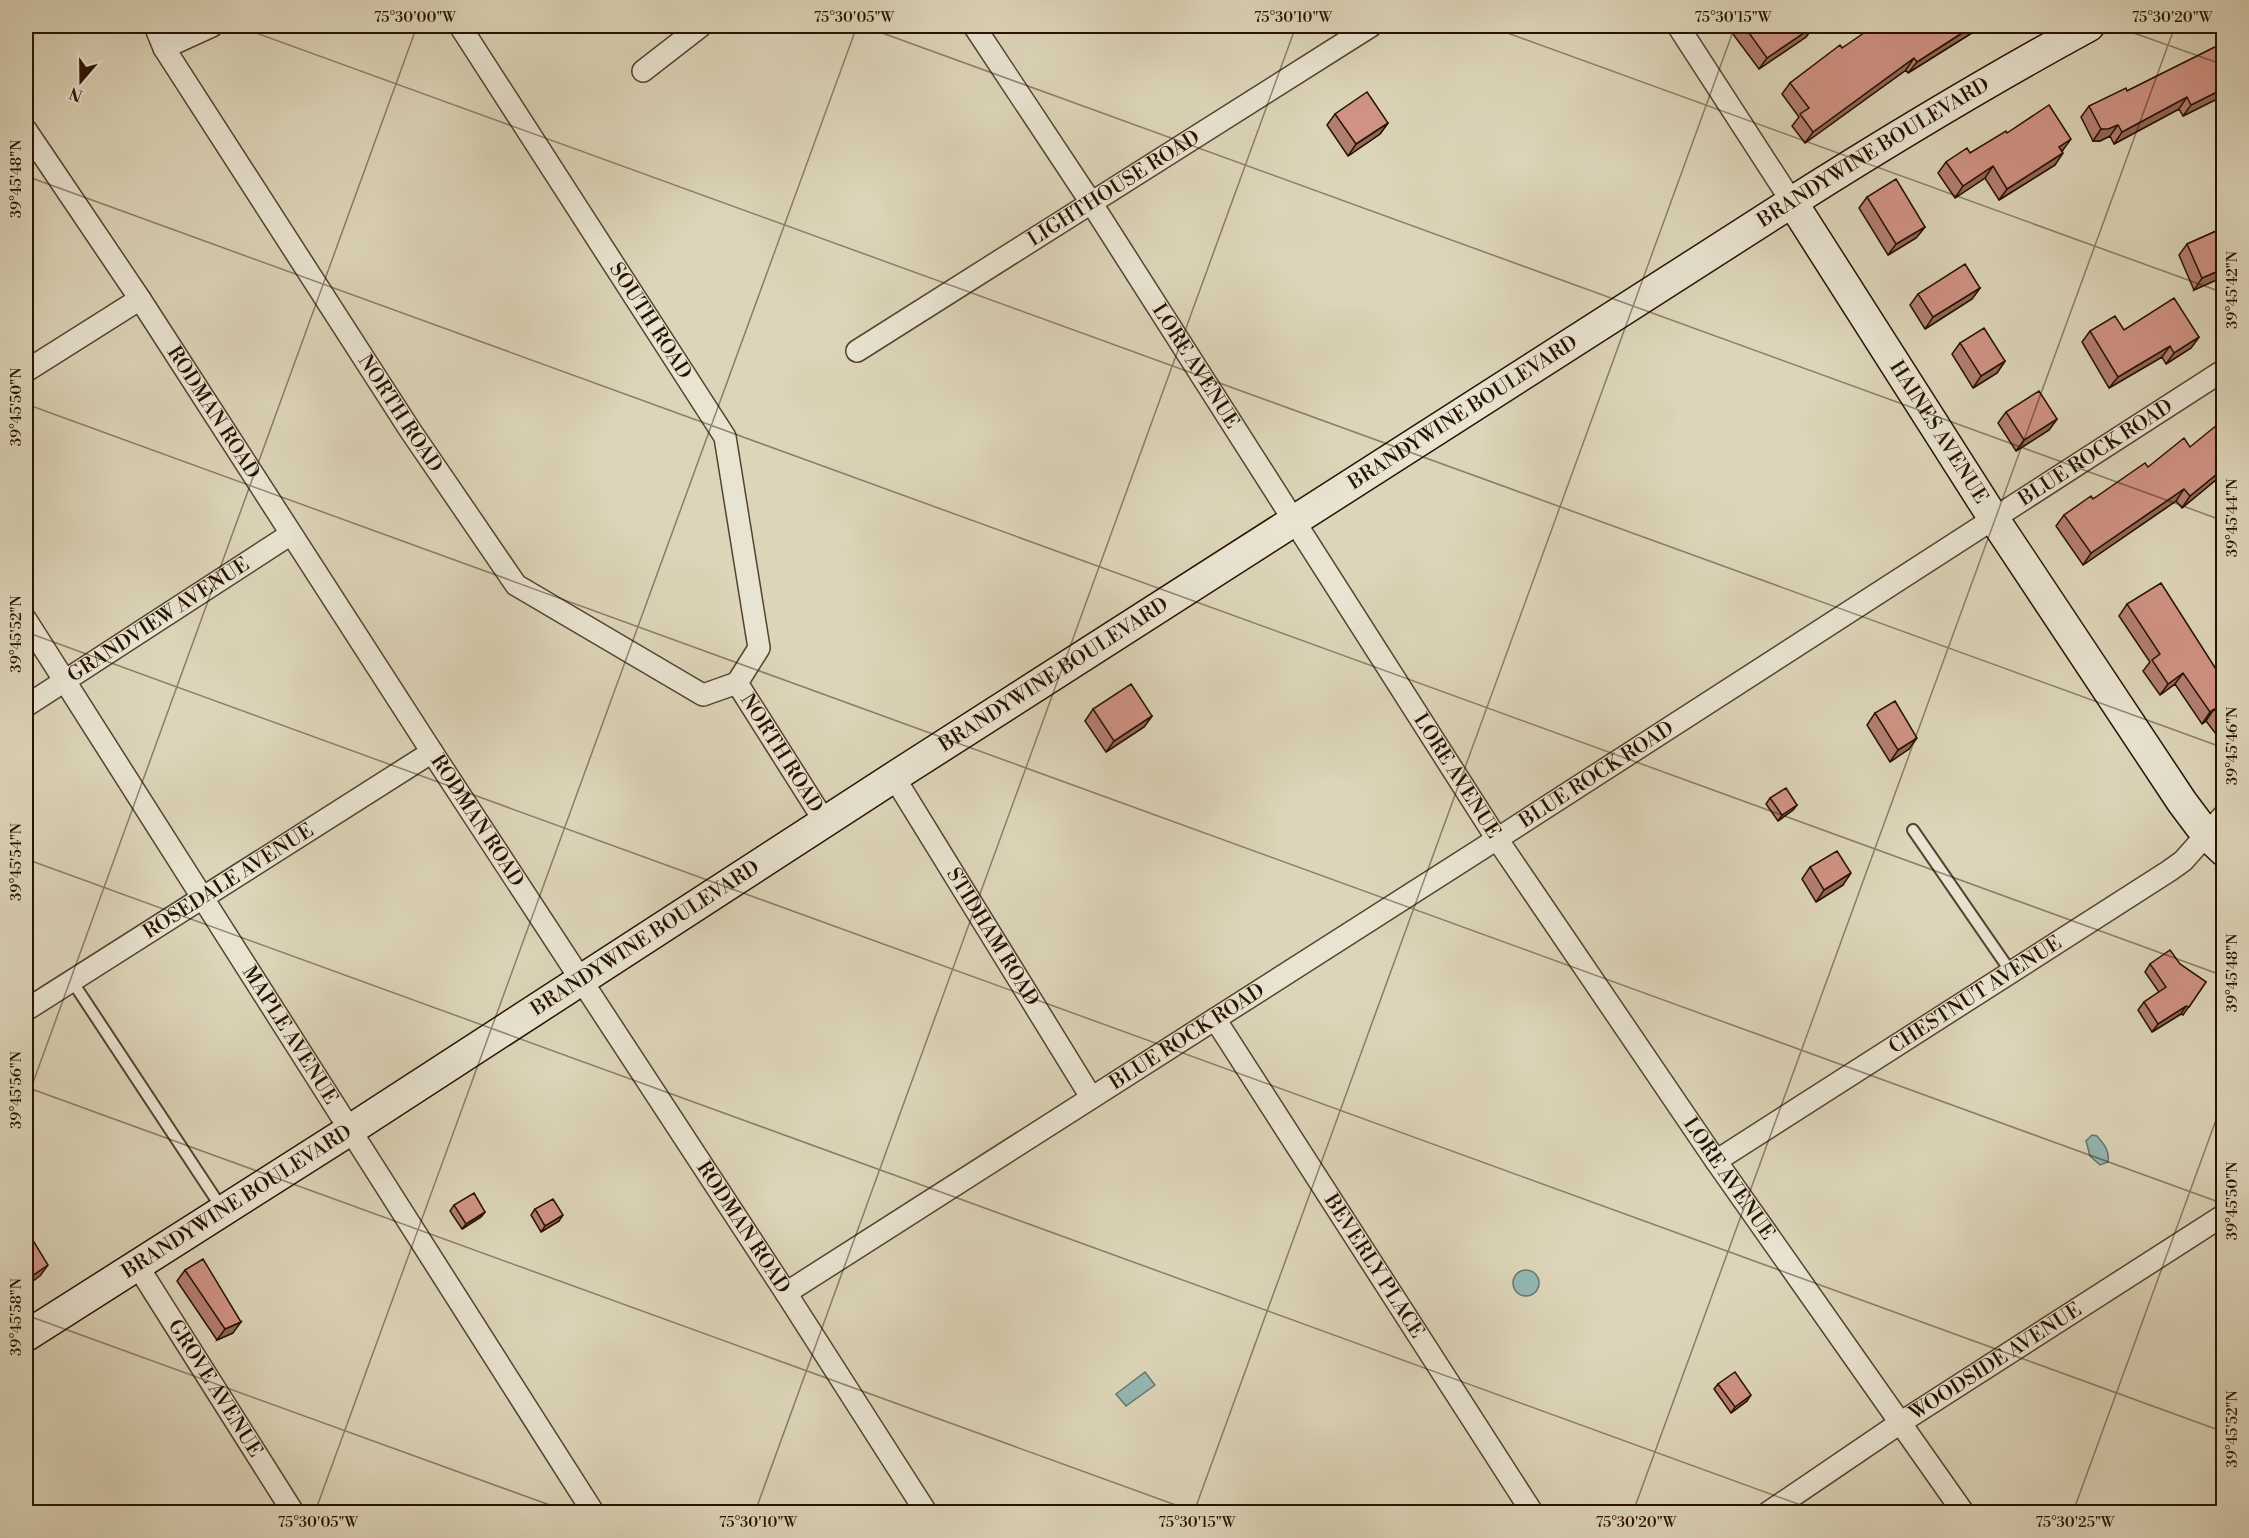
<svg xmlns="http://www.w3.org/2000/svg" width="2249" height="1538" font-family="'Libre Bodoni',serif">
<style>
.water{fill:#93b8b4;stroke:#68766c;stroke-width:1.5}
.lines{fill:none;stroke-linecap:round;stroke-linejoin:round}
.lane-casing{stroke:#55432e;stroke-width:14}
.street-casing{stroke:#55432e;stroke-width:24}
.secondary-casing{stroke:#281200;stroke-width:33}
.lane{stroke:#e9e4d2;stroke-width:10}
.street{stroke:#e9e4d2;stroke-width:21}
.secondary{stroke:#e9e4d2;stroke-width:30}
.wall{fill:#b37e72;stroke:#281200;stroke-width:1.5}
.shaded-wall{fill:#92675c;stroke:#281200;stroke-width:1.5}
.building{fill:#d09384;stroke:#281200;stroke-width:1.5}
.ticks{fill:none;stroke:#281200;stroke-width:1.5;stroke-opacity:0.45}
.labels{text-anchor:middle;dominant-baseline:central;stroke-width:6;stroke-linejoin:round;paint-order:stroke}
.street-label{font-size:20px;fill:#281200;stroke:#e9e4d2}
.neatline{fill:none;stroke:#281200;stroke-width:2}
.ticks-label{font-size:15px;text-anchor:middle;fill:#281200}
</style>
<rect width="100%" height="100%" fill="#ddd5b9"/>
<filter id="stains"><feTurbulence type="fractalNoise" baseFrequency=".00333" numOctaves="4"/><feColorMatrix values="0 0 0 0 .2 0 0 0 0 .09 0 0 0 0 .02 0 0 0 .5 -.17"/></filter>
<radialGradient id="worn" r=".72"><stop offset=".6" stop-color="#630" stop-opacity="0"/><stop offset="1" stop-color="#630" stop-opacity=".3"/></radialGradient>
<path class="water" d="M 2092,1135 L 2097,1136 C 2104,1144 2110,1151 2108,1162 L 2100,1165 L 2090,1156 L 2086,1141 Z
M1513 1283a13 13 0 1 1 26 0a13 13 0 1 1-26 0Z
M 1145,1372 L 1155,1385 L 1126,1406 L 1116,1394 Z"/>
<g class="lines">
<g class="lane-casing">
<path id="lane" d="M 1913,830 L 2011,972
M 72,981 L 223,1210"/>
</g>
<g class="street-casing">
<g id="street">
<path id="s1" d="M 155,26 L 164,48 L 410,430 L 516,585 L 703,695 L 737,683 L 825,822"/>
<path id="s2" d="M 460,26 L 725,437 L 759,648 L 737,683"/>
<path id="s3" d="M 974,26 L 1092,204 L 1497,839 L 1716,1161 L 1963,1512"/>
<path d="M 1678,26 L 1792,202"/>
<path d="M 164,48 L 212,26"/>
<path d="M 643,71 L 701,26"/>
<path id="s4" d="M 26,130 L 140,299 L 432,752 L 786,1293 L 926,1512"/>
<path id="s5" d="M 857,351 L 1371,26"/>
<path d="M 26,371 L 140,299"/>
<path id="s6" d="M 26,620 L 593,1512"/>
<path id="s7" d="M 26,706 L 291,534"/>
<path id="s8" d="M 894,777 L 1091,1097"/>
<path id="s9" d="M 26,1010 L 432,752"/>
<path id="s10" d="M 1215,1019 L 1532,1512"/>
<path id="s11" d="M 1716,1161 L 2169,871 L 2183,861 L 2224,815"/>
<path id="s12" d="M 137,1265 L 293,1512"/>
<path id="s13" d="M 786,1293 L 1497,839 L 2224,370"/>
<path id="s14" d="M 1769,1512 L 1900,1423 L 2224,1215"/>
</g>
</g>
<g class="secondary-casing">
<g id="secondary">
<path id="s15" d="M 1792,202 L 1994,519 L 2182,802 L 2206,834 L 2224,851"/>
<path id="s16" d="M 26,1336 L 350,1130 L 894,777 L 1792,202 C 1890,140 1988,81 2089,26"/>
</g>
</g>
<use href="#lane" class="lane"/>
<use href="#street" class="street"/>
<use href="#secondary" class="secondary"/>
</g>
<path class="wall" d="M 1727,26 L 1814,26 L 1806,37 L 1759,69 Z
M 1983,26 L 1908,73 L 1906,70 L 1805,143 L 1792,126 L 1799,117 L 1782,94 L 1790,83 L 1842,48 L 1880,30 Z
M 2223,43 L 2223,96 L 2183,116 L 2179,109 L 2114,144 L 2110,136 L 2100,141 L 2093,141 L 2081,117 L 2089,106 L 2127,91 Z
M 1335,114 L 1388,123 L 1380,134 L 1348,156 L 1327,125 Z
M 2007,133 L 2063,150 L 2055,165 L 1999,200 L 1985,178 L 1955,198 L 1938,173 L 1946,162 L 1970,153 Z
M 1867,197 L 1925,227 L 1916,238 L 1888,255 L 1859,208 Z
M 2223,228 L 2223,277 L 2194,290 L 2179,255 L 2187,244 Z
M 1980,288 L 1972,299 L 1925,329 L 1910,305 L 1918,294 Z
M 2124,330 L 2199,337 L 2191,348 L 2166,364 L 2162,357 L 2109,388 L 2082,342 L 2090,331 Z
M 1960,343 L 2005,361 L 1997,373 L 1973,388 L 1952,354 Z
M 2006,412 L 2057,419 L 2049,430 L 2016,451 L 1998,423 Z
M 2190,447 L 2223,474 L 2182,508 L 2176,501 L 2083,565 L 2056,526 L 2064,515 L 2093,499 L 2148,467 Z
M 2127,604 L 2221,677 L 2223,675 L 2223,743 L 2206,721 L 2202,724 L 2175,684 L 2160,695 L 2143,671 L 2150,662 L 2119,616 Z
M 1093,709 L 1152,716 L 1144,727 L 1106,752 L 1085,721 Z
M 1875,713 L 1909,749 L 1890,762 L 1867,725 Z
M 1770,798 L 1797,805 L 1793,810 L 1778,821 L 1766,804 Z
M 1810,867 L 1843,885 L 1816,902 L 1802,879 Z
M 2150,964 L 2180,964 L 2206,982 L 2183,1015 L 2181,1014 L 2152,1032 L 2138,1010 L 2144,1002 L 2159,992 L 2145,972 Z
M 454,1205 L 485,1212 L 481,1217 L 462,1229 L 450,1211 Z
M 535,1209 L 559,1221 L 541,1232 L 531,1215 Z
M 185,1270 L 233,1333 L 217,1340 L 177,1281 Z
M 1718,1384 L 1747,1401 L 1731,1413 L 1714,1389 Z"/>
<path class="shaded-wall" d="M 1814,26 L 1806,37 L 1759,69 L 1767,58 Z
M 1973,26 L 1983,26 L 1908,73 L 1917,62 Z
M 1914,58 L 1906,70 L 1805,143 L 1813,132 Z
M 2223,89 L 2223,96 L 2183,116 L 2191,105 Z
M 2187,97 L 2179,109 L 2114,144 L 2122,132 Z
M 1388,123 L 1380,134 L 1348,156 L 1356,144 Z
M 2118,125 L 2110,136 L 2100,141 L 2093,141 L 2101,129 Z
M 2071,139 L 2063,150 L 2051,158 L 2059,147 Z
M 2063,153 L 2055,165 L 1999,200 L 2007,189 Z
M 1993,166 L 1985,178 L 1955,198 L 1963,186 Z
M 1925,227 L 1916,238 L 1888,255 L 1896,244 Z
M 2223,269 L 2223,277 L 2194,290 L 2202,278 Z
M 1980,288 L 1972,299 L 1925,329 L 1933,317 Z
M 2199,337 L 2191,348 L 2166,364 L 2174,353 Z
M 2170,346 L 2162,357 L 2109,388 L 2118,377 Z
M 2005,361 L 1997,373 L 1973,388 L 1981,376 Z
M 2057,419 L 2049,430 L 2016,451 L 2024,440 Z
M 2223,469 L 2223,474 L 2182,508 L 2190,496 Z
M 2184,489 L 2176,501 L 2083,565 L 2091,553 Z
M 2183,673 L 2175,684 L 2160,695 L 2168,684 Z
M 2214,709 L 2206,721 L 2202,724 L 2210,712 Z
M 1152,716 L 1144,727 L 1106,752 L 1114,741 Z
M 1917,738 L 1909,749 L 1890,762 L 1898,750 Z
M 1797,805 L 1793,810 L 1778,821 L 1782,815 Z
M 1851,873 L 1843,885 L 1816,902 L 1824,890 Z
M 2186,1006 L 2181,1014 L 2152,1032 L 2158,1024 Z
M 485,1212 L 481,1217 L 462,1229 L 466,1224 Z
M 563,1215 L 559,1221 L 541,1232 L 545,1226 Z
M 48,1265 L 40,1276 L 26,1286 L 26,1280 Z
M 241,1322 L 233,1333 L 217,1340 L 225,1329 Z
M 1751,1395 L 1747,1401 L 1731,1413 L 1735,1407 Z"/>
<path class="building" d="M 1744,26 L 1814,26 L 1767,58 Z
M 1874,26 L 1877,26 L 1880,30 L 1888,26 L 1973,26 L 1917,62 L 1914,58 L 1813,132 L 1800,114 L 1809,108 L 1790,83 L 1840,45 L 1842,48 Z
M 2223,43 L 2223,89 L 2191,105 L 2187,97 L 2122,132 L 2118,125 L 2108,129 L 2101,129 L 2089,106 L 2126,88 L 2127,91 Z
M 1367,92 L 1388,123 L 1356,144 L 1335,114 Z
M 2049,105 L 2071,139 L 2059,147 L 2063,153 L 2007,189 L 1993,166 L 1963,186 L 1946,162 L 1967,148 L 1970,153 L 2006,131 L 2007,133 Z
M 1896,179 L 1925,227 L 1896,244 L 1867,197 Z
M 2223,228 L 2223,269 L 2202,278 L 2187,244 Z
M 1965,264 L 1980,288 L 1933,317 L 1918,294 Z
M 2174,298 L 2199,337 L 2174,353 L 2170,346 L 2118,377 L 2090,331 L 2115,316 L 2124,330 Z
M 1984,328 L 2005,361 L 1981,376 L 1960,343 Z
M 2039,391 L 2057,419 L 2024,440 L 2006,412 Z
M 2223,420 L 2223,469 L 2190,496 L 2184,489 L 2091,553 L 2064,515 L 2091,496 L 2093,499 L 2145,463 L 2148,467 L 2184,438 L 2190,447 Z
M 2161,583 L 2221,677 L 2223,675 L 2223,721 L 2214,709 L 2210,712 L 2183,673 L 2168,684 L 2152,660 L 2160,654 L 2127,604 Z
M 1131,684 L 1152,716 L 1114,741 L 1093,709 Z
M 1895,701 L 1917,738 L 1898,750 L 1875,713 Z
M 1786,788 L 1797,805 L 1782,815 L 1770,798 Z
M 1837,851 L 1851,873 L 1824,890 L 1810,867 Z
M 2170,950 L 2180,964 L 2206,982 L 2189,1007 L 2186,1006 L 2158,1024 L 2144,1002 L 2166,987 L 2150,964 Z
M 474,1193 L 485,1212 L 466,1224 L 454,1205 Z
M 553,1199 L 563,1215 L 545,1226 L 535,1209 Z
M 26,1229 L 48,1265 L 26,1280 Z
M 203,1259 L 241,1322 L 225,1329 L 185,1270 Z
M 1735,1372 L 1751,1395 L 1735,1407 L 1718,1384 Z"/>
<path class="ticks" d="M 237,26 L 2224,748M 863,26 L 2224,521M 1488,26 L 2224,293M 2114,26 L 2224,65M 26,176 L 2224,976M 26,404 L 2224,1204M 26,632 L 2224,1432M 26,859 L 1820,1512M 26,1087 L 1195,1512M 26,1102 L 417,26M 26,1315 L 569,1512M 315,1512 L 857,26M 755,1512 L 1296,26M 1194,1512 L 1735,26M 1633,1512 L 2175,26M 2073,1512 L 2224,1098"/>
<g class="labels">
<g class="street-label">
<text stroke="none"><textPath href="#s16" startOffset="2194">BRANDYWINE BOULEVARD</textPath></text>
<text stroke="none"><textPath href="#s5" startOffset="304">LIGHTHOUSE ROAD</textPath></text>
<text stroke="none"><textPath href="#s2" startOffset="351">SOUTH ROAD</textPath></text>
<text stroke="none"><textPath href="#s3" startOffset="406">LORE AVENUE</textPath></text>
<text stroke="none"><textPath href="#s4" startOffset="339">RODMAN ROAD</textPath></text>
<text stroke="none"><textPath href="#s16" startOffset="1708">BRANDYWINE BOULEVARD</textPath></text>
<text stroke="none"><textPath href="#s1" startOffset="459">NORTH ROAD</textPath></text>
<text stroke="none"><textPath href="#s15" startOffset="273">HAINES AVENUE</textPath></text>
<text stroke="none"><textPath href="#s13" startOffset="1556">BLUE ROCK ROAD</textPath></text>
<text stroke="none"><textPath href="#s7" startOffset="158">GRANDVIEW AVENUE</textPath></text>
<text stroke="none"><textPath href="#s16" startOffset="1222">BRANDYWINE BOULEVARD</textPath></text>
<text stroke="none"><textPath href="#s1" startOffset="1002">NORTH ROAD</textPath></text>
<text stroke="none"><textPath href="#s13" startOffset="962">BLUE ROCK ROAD</textPath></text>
<text stroke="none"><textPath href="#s3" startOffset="892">LORE AVENUE</textPath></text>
<text stroke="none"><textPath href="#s4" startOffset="825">RODMAN ROAD</textPath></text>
<text stroke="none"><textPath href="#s9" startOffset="240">ROSEDALE AVENUE</textPath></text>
<text stroke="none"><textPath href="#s8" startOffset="188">STIDHAM ROAD</textPath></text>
<text stroke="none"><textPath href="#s16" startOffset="736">BRANDYWINE BOULEVARD</textPath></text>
<text stroke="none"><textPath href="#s11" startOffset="308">CHESTNUT AVENUE</textPath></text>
<text stroke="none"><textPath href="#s6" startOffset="492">MAPLE AVENUE</textPath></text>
<text stroke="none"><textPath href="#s13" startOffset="476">BLUE ROCK ROAD</textPath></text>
<text stroke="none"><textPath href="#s3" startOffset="1378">LORE AVENUE</textPath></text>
<text stroke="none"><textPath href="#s16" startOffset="250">BRANDYWINE BOULEVARD</textPath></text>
<text stroke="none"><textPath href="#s4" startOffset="1311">RODMAN ROAD</textPath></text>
<text stroke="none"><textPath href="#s10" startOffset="294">BEVERLY PLACE</textPath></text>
<text stroke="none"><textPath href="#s14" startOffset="272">WOODSIDE AVENUE</textPath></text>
<text stroke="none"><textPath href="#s12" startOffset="146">GROVE AVENUE</textPath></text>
</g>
</g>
<rect width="2249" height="1538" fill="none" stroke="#ddd5b9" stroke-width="66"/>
<g transform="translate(81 81) rotate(200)" stroke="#e9e4d2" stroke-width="4.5" paint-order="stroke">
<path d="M0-4.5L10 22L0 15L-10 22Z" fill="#281200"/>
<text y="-9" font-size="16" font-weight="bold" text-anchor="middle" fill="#281200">N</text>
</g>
<rect x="33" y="33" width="2183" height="1472" class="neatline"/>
<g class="ticks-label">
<text x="415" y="22">75°30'00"W</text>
<text x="854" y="22">75°30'05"W</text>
<text x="1293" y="22">75°30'10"W</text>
<text x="1733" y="22">75°30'15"W</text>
<text x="2172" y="22">75°30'20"W</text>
<text transform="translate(16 179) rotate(-90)" y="5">39°45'48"N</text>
<text transform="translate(2232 290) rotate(-90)" y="5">39°45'42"N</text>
<text transform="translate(16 407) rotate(-90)" y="5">39°45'50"N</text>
<text transform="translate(2232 518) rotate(-90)" y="5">39°45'44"N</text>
<text transform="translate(16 634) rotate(-90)" y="5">39°45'52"N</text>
<text transform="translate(2232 746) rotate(-90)" y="5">39°45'46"N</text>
<text transform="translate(16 862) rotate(-90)" y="5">39°45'54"N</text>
<text transform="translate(2232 973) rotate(-90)" y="5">39°45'48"N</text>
<text transform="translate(16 1090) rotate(-90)" y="5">39°45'56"N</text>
<text transform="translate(2232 1201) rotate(-90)" y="5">39°45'50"N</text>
<text transform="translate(16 1317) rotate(-90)" y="5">39°45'58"N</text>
<text transform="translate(2232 1429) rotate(-90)" y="5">39°45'52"N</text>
<text x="318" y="1527">75°30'05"W</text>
<text x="758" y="1527">75°30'10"W</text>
<text x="1197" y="1527">75°30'15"W</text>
<text x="1636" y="1527">75°30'20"W</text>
<text x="2075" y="1527">75°30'25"W</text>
</g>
<rect width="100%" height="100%" filter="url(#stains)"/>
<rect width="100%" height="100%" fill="url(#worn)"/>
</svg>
